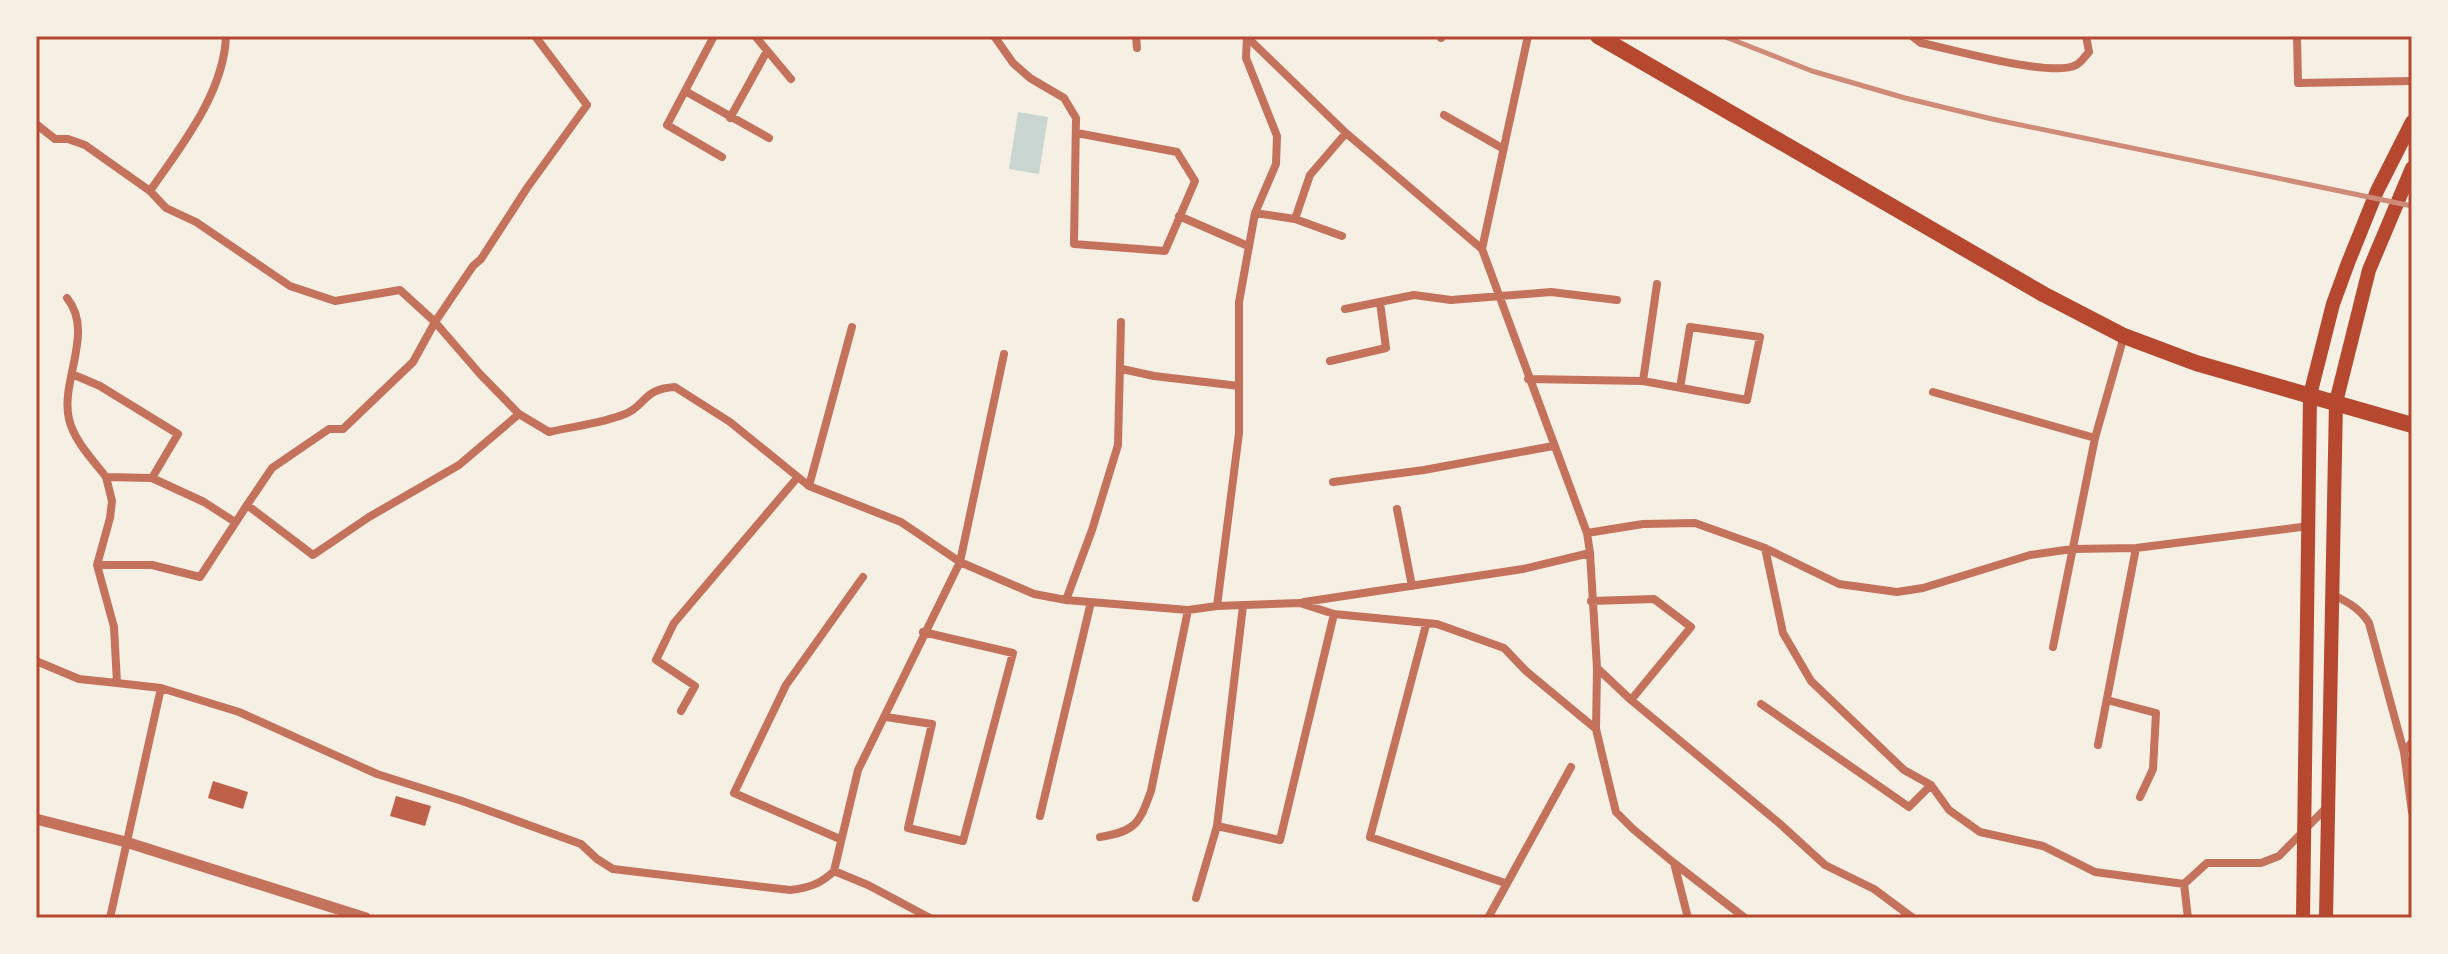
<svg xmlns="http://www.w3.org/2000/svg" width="2448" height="954" font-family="'Varela Round',sans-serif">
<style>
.water{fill:#c9d6d2}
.building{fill:#bf614a}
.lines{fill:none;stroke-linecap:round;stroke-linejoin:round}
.minor{stroke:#c5725c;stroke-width:8}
.tertiary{stroke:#c5725c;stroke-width:11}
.primary{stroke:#b5482f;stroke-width:14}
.trunk{stroke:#b5482f;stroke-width:16}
.rail{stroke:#cf8b77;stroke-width:5}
.neatline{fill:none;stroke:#b5482f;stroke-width:3}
</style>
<rect width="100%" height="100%" fill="#f6efe4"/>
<path class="water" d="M 1018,112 L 1048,117 L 1039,174 L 1009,169 Z"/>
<path class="building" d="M 213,781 L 248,792 L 243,809 L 208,798 Z
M 396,796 L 431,806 L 425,826 L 390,816 Z"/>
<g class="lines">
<path class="minor" d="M 714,36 L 667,125 L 722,157
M 755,36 L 791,79
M 994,36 L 1013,63 L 1030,78 L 1064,98 L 1076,118 L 1074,244 L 1165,251 L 1195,181 L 1177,152 L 1077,133
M 1136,36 L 1137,48
M 1528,36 L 1482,249 L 1587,533 L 1590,553 L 1597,668 L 1596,729 L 1613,800 L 1616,812 L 1633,829 L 1674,863 L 1688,918
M 1912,36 L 1921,43 C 1951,49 2052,78 2076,65 C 2081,63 2085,56 2089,52 L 2086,36
M 2297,36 L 2298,83 L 2412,81
M 1247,37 L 1346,133 L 1482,249
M 1441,38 L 1441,36
M 685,91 L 769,138
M 1444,115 L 1502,148
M 730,118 L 767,51
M 36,124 L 55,139 L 68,139 L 85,145 L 150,191 L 166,208 L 196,222 L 290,286 L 335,301 L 400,290 L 435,322 L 480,374 L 519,414 L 459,465 L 369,517 L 313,555 L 247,505 L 200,577 L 152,565 L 97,565
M 150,191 C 181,146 224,93 226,36
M 1255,213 L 1295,219 L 1342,236
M 1179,216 L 1248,246
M 1295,219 L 1310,175 L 1346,133
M 67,298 C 95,332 60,381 69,419 C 74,441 93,460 106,477
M 1345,309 L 1414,295 L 1451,300 L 1551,292 L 1617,300
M 1330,361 L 1386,348 L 1380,302
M 1122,369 L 1154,376 L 1239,386
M 72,374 L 100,386 L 178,434 L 152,478
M 1528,379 L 1643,381 L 1747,400 L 1760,337 L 1690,327 L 1680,388
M 1643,381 L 1657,284
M 1933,392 L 2095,438 L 2124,336
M 519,414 L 549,432 C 574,426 600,424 625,414 C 646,406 642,389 675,387 L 730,422 L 809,486 L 901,522 L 960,562 L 1034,594 L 1066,600 L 1188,610 L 1217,606 L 1300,603 L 1334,614 L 1437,624 L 1504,648 L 1526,671 L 1596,729
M 1333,482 L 1424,470 L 1553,446
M 809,486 L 852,327
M 247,505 L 272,468 L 329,429 L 343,429 L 413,362 L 435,322 L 473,266 L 481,259 L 527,188 L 587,105 L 535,36
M 1397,509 L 1412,586
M 1587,533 L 1643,524 L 1695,523 L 1765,548 L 1839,584 L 1897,592 L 1923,588 L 2030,555 L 2072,549 L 2136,548 L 2309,526
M 1765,548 L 1783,633 L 1811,681 L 1904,770 L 1931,785 L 1949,810 L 1980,832 L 2043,846 L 2095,872 L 2184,884 L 2188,918
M 2331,594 C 2346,601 2360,608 2369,623 L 2404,752 L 2412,812
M 1066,600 L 1092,530 L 1118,445 L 1121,322
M 1591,601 L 1654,599 L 1691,627 L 1631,700
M 1304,602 L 1523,569 L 1590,553
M 1217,606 L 1239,433 L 1239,302 L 1255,213 L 1276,164 L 1277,136 L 1246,58 L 1247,36
M 1426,625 L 1370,837 L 1505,883
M 2053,647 L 2095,438
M 36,661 L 79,679 L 117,683
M 1597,668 L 1631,700 L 1779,823 L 1825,865 L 1874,889 L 1913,918
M 161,688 L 239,712 L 377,774 L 462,801 L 581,844 L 597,859 L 613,869 L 790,890 C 808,888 821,884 834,871 L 868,885 L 930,918
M 2107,700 L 2156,713 L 2153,769 L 2140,797
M 1761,704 L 1909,807 L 1931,785
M 681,711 L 695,686 L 656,660 L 674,623 L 797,478
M 886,717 L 932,724 L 908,828 L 963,841 L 1013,653 L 923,632
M 2098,745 L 2136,548
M 2404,752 L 2412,742
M 1040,816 L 1091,602
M 1217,826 L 1280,840 L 1334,614
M 1100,837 C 1136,831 1139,824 1151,791 L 1188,610
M 840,839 L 734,793 L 786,685 L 863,577
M 1674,863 L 1745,918
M 834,871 L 858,770 L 960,562 L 1004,354
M 2184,884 L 2207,863 L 2261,863 L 2279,856 L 2326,808
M 1196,898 L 1217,826 L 1243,606
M 110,918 L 161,688 L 117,683 L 114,627 L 97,565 L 110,518 L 112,501 L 106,477 L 152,478 L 204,502 L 235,522
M 1488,918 L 1571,767"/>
<path class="tertiary" d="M 36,819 L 126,842 L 366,918"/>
<path class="primary" d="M 2303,918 L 2310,395 L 2333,304 L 2348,263 L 2377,191 L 2412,122
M 2326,918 L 2336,402 L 2369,270 L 2412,168"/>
<path class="trunk" d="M 1598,36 L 2043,294 L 2124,336 L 2196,363 L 2412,425"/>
<path class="rail" d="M 1723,36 L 1812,71 L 1905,98 L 1992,119 L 2412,206"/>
</g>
<rect width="2448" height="954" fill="none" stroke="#f6efe4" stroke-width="76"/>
<rect x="38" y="38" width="2372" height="878" class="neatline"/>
</svg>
